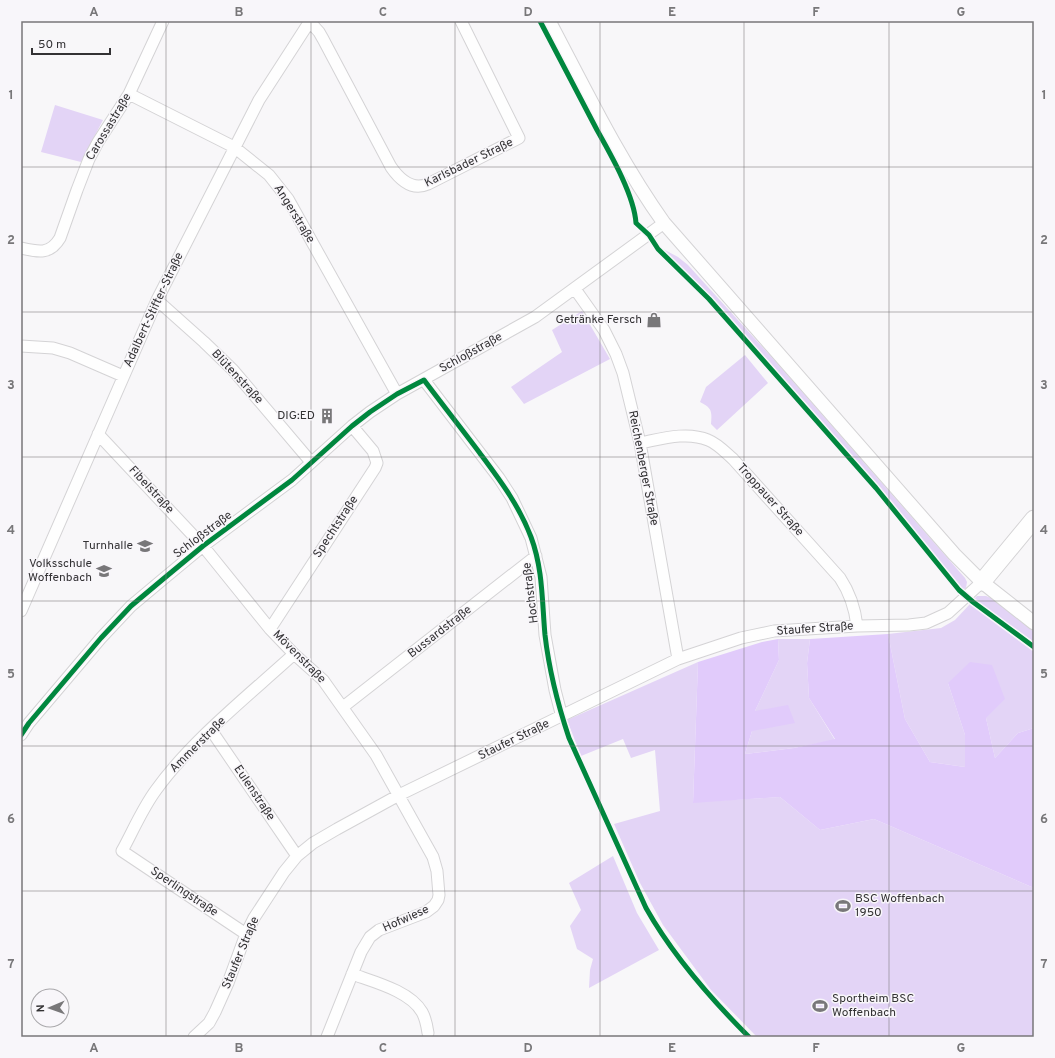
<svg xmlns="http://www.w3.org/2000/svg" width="1055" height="1058" font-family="Overpass,sans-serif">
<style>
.green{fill:#e3d4f6}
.forest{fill:#e1cbfb}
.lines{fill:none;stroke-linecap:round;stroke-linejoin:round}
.minor-casing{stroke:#d4d3d5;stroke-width:13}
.tertiary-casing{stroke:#d4d3d5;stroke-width:15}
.primary-casing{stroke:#d4d3d5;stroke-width:19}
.minor{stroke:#fefefe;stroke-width:11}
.tertiary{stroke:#fefefe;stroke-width:13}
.primary{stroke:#fefefe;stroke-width:17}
.cycleway-casing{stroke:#f8f6fa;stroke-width:8}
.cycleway{stroke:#00873e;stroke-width:5}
.grid{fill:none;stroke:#787779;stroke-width:1;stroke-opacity:0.55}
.labels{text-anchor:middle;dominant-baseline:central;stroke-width:3;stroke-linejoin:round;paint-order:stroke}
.street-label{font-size:12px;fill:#333234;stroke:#f8f6fa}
.poi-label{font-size:12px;fill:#333234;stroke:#f8f6fa;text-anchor:end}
.neatline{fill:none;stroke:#787779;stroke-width:1.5}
.grid-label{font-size:13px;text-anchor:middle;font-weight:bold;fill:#787779}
</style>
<rect width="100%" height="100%" fill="#f8f7f9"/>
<path class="green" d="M 55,105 L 103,120 L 81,162 L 41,152 Z
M 663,249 L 678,257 L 688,265 L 777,363 L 965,578 L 967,582 L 966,588 L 963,590 L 959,586 L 885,495 L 773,367 L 701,287 Z
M 582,311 L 610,359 L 524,404 L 511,387 L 562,352 L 552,330 Z
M 745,355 L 768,383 L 717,430 L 711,424 C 712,411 712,408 700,402 L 706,387 Z
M 977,596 L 986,596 L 991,598 L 1034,632 L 1034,642 L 974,599 Z
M 970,604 L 1034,652 L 1034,728 L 1018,733 L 995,758 L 986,718 L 948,683 L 965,735 L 965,767 L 930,762 L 905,719 L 888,634 L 941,628 L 955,620 Z
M 778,639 L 810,639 L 807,663 L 809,698 L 835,740 L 794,748 L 745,754 L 752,731 L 755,711 L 779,660 Z
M 698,662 L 693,802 L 780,797 L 820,830 L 874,819 L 1034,888 L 1034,1037 L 757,1037 L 711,990 L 663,925 L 640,883 L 614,824 L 660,811 L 655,750 L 631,758 L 623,739 L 581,756 L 567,720 Z
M 613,856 L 637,913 L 659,950 L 589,988 L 590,970 L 593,959 L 577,949 L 570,926 L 581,910 L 569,883 Z"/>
<path class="forest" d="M 888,634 L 905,719 L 930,762 L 965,767 L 965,735 L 948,683 L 970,662 L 992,665 L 1005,699 L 986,718 L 995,758 L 1018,733 L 1034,728 L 1034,888 L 874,819 L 820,830 L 780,797 L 693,803 L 698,662 L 762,642 L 778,639 L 779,660 L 755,711 L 788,705 L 795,723 L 752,731 L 745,754 L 794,748 L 835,739 L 809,698 L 807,663 L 810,639 Z"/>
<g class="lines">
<g class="minor-casing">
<path id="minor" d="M 310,22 L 319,32 L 323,39 L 391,167 C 400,180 412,191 428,184 L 519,138 L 461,21
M 129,94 L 234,147 L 269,175 L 288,199 L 397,394
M 21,248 C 38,252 50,255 60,238 L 77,190 L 89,159 L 98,142 L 129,94 L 163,21
M 575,289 L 604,330 L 616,354 L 623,373 L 640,443 L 678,659
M 157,300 L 204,342 L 233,370 L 311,462
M 21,346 L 53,348 L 70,353 L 123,376
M 424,380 L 499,478 L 512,498 L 531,538 L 541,577 L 545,635 L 555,690 L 562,717
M 98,434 L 203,546 L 270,629 L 294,654 L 323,680 L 376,755 L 433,857 L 437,871 L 439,895 L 438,900 L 434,906 L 426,912 L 379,930 L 370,937 L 361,952 L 327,1037
M 640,443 C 661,439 687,431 708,440 C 718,444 725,452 733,459 L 840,578 C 850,593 855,608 857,626
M 21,611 L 157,300 L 259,100 L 310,21
M 270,629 L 375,468 L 377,463 L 373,451 L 352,426
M 343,707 L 536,556
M 211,730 L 297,856
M 21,735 L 29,723 L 101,638 L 131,606 L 162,580 L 203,546 L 292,480 L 352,426 L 370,412 L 397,394 L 535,317 L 664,223
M 246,934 L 122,851 C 133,831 142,809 156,790 C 192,740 248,696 294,654
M 352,974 C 374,982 410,991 422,1012 C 426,1019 427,1026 428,1033
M 194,1037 L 209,1023 L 215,1012 L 228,983 L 246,934 L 254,918 L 284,872 L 297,856 L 313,843 L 337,829 L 399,795 L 678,659 L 741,638 L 774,631 L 857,626 L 909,625 L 926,623 L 948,613 L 982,582"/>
</g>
<g class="tertiary-casing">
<path id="tertiary" d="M 549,21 C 585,89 619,160 664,223 L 954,554 L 982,582 L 1034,623"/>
</g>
<g class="primary-casing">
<path id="primary" d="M 982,582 L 1034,519"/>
</g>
<use href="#minor" class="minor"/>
<use href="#tertiary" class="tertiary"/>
<use href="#primary" class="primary"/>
<g class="cycleway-casing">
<path id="cycleway" d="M 540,21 C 559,57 578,94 597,130 C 611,155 634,195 636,223 L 649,235 L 658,249 L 709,299 L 876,488 L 959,590 L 973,602 L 1034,647
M 21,735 L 29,723 L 101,638 L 131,606 L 162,580 L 203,546 L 292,480 L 352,426 L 370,412 L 397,394 L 424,380 C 442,404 461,428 479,452 C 499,479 519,505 531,537 C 543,569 542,602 545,635 C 549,670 558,705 569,738 L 646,908 C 673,956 710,998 749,1037"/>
</g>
<use href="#cycleway" class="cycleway"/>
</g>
<path class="grid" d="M 166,21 L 166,1037M 311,21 L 311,1037M 455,21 L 455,1037M 600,21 L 600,1037M 744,21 L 744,1037M 889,21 L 889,1037M 21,167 L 1034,167M 21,312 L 1034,312M 21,457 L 1034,457M 21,601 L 1034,601M 21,746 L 1034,746M 21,891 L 1034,891"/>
<defs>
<g id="shop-bare" transform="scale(1.2)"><path d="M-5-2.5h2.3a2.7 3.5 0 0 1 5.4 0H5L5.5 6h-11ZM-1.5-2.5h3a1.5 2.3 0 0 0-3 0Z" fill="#787779" stroke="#f8f6fa" stroke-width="2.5" paint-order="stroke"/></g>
<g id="building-bare" transform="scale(1.2)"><path d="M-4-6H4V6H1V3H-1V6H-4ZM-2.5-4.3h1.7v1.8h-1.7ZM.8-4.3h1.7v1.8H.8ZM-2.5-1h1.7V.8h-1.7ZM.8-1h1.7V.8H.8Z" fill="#787779" stroke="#f8f6fa" stroke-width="2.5" paint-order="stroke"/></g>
<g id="school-bare" transform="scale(1.2)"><path d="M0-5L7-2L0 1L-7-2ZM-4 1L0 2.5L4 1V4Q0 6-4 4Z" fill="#787779" stroke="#f8f6fa" stroke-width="2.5" paint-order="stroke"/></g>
<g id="stadium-bare" transform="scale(1.2)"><path d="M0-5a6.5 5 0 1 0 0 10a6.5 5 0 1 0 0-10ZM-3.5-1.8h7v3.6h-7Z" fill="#787779" stroke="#f8f6fa" stroke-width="2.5" paint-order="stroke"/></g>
</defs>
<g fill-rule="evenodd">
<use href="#shop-bare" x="654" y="320"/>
<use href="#building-bare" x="327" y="416"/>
<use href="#school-bare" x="145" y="546"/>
<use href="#school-bare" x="104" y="571"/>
<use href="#stadium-bare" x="843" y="906"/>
<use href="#stadium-bare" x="820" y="1006"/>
</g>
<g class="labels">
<g class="street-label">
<text transform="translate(109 127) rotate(-59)">Carossastraße</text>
<text transform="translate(469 163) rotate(-26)">Karlsbader Straße</text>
<text transform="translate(294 214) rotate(58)">Angerstraße</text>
<text transform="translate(154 310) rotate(-65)">Adalbert-Stifter-Straße</text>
<text transform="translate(471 353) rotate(-29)">Schloßstraße</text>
<text transform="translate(237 377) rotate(47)">Blütenstraße</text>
<text transform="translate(643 468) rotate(79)">Reichenberger Straße</text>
<text transform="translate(151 490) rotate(47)">Fibelstraße</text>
<text transform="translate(770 500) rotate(48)">Troppauer Straße</text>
<text transform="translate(336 527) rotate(-57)">Spechtstraße</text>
<text transform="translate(203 535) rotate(-37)">Schloßstraße</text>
<text transform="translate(531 593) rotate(-97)">Hochstraße</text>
<text transform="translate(815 629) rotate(-4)">Staufer Straße</text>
<text transform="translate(440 632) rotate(-38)">Bussardstraße</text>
<text transform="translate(299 657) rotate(45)">Mövenstraße</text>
<text transform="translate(514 740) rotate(-26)">Staufer Straße</text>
<text transform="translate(198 745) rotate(-45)">Ammerstraße</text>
<text transform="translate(254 793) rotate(56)">Eulenstraße</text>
<text transform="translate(184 892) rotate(34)">Sperlingstraße</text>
<text transform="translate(406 919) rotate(-24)">Hofwiese</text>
<text transform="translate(241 953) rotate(-67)">Staufer Straße</text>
</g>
<g class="poi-label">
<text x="642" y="320">Getränke Fersch</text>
<text x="315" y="416">DIG:ED</text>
<text x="133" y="546">Turnhalle</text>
<text x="92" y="564">Volksschule<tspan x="92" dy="14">Woffenbach</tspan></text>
<text x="855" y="899" text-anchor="start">BSC Woffenbach<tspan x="855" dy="14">1950</tspan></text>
<text x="832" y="999" text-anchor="start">Sportheim BSC<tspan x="832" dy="14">Woffenbach</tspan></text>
</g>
</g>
<rect width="1055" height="1058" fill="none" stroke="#f8f6fa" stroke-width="44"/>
<g transform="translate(50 1008) rotate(268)"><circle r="19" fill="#f8f6fa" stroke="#a9a8ab"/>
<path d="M0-3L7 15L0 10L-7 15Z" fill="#787779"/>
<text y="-6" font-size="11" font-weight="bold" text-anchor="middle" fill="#333234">N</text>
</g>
<path d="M32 48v6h78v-6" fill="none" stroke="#333234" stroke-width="2"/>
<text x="38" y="48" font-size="12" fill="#333234" stroke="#f8f6fa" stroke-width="3" paint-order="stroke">50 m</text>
<rect x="22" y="22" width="1011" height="1014" class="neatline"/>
<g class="grid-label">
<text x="94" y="16">A</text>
<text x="239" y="16">B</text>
<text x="383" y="16">C</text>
<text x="528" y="16">D</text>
<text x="672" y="16">E</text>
<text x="816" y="16">F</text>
<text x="961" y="16">G</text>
<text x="11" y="99">1</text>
<text x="1044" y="99">1</text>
<text x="11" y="244">2</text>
<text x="1044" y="244">2</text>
<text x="11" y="389">3</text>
<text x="1044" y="389">3</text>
<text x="11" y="534">4</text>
<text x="1044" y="534">4</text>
<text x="11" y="678">5</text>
<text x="1044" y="678">5</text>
<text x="11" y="823">6</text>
<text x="1044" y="823">6</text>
<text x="11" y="968">7</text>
<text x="1044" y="968">7</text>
<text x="94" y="1052">A</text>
<text x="239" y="1052">B</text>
<text x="383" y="1052">C</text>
<text x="528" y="1052">D</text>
<text x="672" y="1052">E</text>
<text x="816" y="1052">F</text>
<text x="961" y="1052">G</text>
</g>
</svg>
